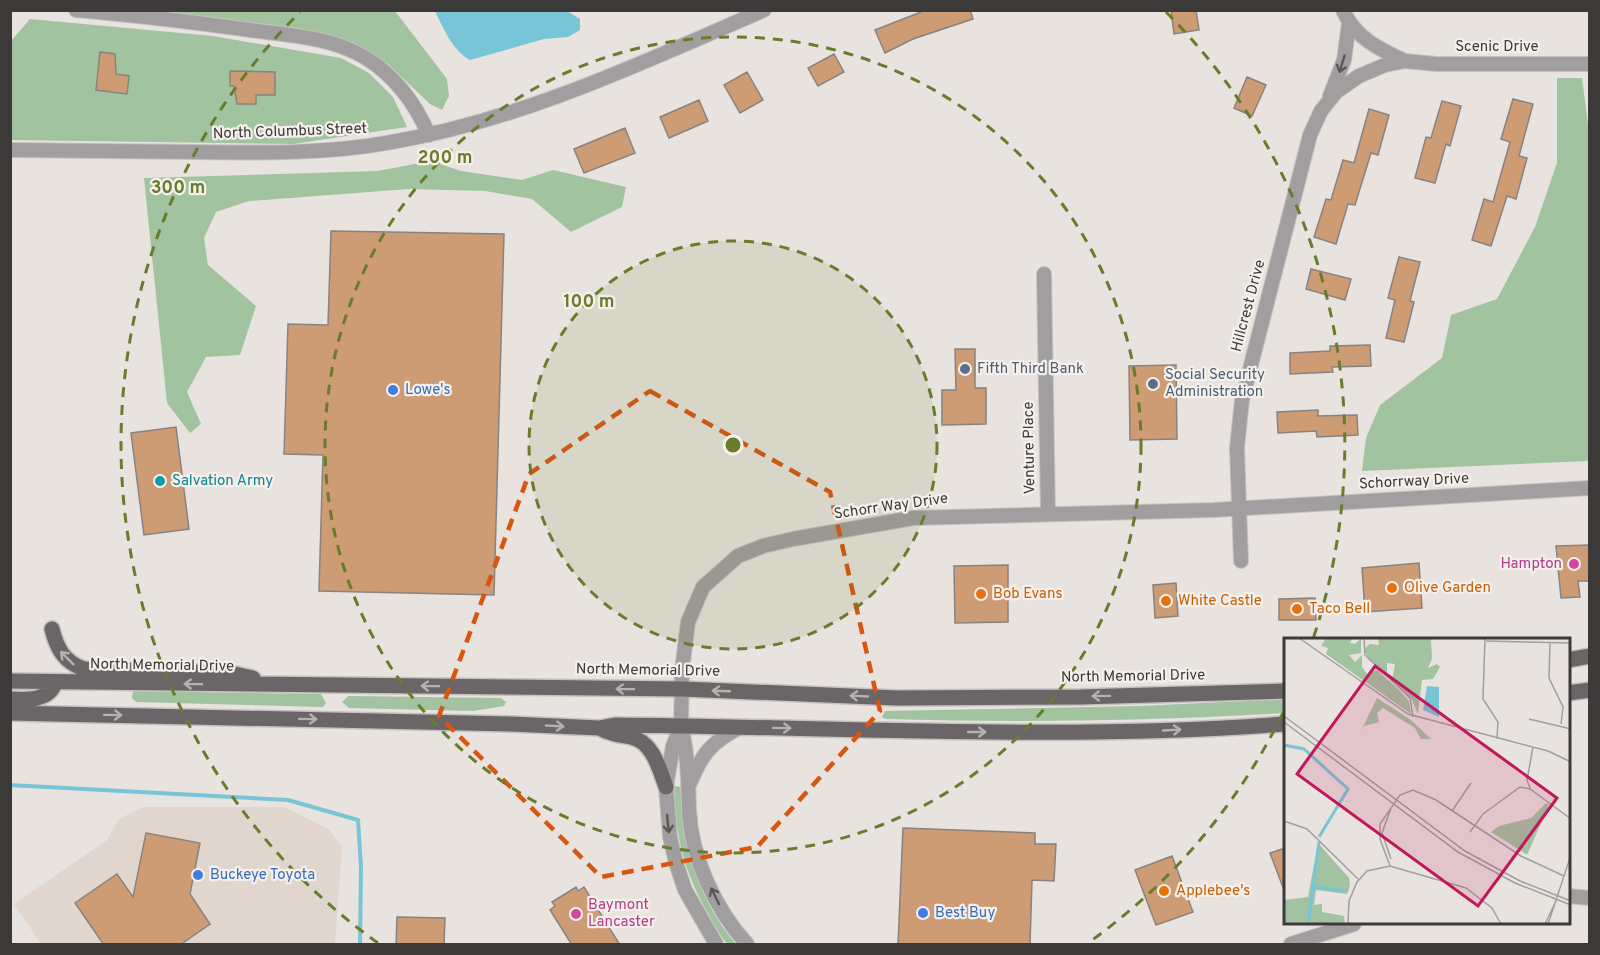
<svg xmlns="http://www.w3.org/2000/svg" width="1600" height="955" font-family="Overpass,sans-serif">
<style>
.built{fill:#e1d6cd}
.green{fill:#a1c3a0}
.water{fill:#78c5d7}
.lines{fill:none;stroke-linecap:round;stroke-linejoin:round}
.stream{stroke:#78c5d7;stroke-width:4}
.building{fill:#cd9c74;stroke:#888380;stroke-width:1.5}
.minor-casing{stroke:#c6c1be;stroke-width:16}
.primary-casing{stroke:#c6c1be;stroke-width:18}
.minor{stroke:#a19ea0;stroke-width:14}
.primary{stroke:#6a6567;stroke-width:15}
.oneway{stroke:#5a5857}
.oneway2{stroke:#b6b1b0}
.marked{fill:none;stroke:#d75610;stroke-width:4.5;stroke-dasharray:12 8;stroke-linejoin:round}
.ring{fill:none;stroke:#697c2c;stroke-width:3;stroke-dasharray:10 8}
.service-dot{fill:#5c6f8a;stroke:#f5f0ec;stroke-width:2}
.shop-dot{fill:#3f7fe0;stroke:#f5f0ec;stroke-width:2}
.culture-dot{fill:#0f9aa8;stroke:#f5f0ec;stroke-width:2}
.hotel-dot{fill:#d1479c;stroke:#f5f0ec;stroke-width:2}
.food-dot{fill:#e8710a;stroke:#f5f0ec;stroke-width:2}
.labels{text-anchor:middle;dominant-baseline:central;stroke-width:4.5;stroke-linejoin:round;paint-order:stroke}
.street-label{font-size:15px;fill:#3c3a38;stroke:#f5f0ec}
.service-label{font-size:15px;fill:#4e5e75;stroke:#f5f0ec;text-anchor:start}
.shop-label{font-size:15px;fill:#366cbe;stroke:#f5f0ec;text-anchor:start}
.culture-label{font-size:15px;fill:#0d838f;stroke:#f5f0ec;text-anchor:start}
.hotel-label{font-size:15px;fill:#b23c85;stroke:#f5f0ec;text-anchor:end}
.food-label{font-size:15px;fill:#c56008;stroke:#f5f0ec;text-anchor:start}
.inset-river{fill:none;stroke:#78c5d7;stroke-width:3}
.inset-road{fill:none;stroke:#a39f9c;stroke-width:1.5}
.view{fill:#c2185b;fill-opacity:0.15;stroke:#c2185b;stroke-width:3}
.inset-edge{fill:none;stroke:#3c3a38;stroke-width:3}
.centre{fill:#697c2c;stroke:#f5f0ec;stroke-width:3}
.ring-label{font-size:18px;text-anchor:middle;font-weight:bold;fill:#697c2c;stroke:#f5f0ec;stroke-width:4.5;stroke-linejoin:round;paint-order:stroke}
</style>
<rect width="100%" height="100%" fill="#e8e3df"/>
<path class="built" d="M 143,807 L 284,807 L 328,829 L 342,846 L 335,944 L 41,944 L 14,904 L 107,840 L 119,819 Z"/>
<path class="green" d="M 159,11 L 395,11 L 447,79 L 449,96 L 442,110 L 430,104 L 388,64 L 355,45 L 319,36 L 160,13 Z
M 30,19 L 213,36 L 341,58 L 369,73 L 393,97 L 407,127 L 293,144 L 11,140 L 11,41 Z
M 1557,78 L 1582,78 L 1590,140 L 1589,461 L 1362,471 L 1366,438 L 1380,405 L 1442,358 L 1451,315 L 1497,299 L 1535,227 L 1557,163 Z
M 431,161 L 461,171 L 522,180 L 553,170 L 626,187 L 622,207 L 571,232 L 532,199 L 485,191 L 409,189 L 249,201 L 216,212 L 204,238 L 208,265 L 256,306 L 240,355 L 206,357 L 187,392 L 201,424 L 190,433 L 167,403 L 144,178 L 377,171 Z
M 133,691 L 321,694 L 326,703 L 323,707 L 136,702 L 132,698 Z
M 348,696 L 501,698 L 506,702 L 504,706 L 473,711 L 349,708 L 342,702 Z
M 1285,699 L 1285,713 C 1151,721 1019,723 885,719 L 882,717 L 885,711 L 1140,706 Z
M 674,786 L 682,787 C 683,845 698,900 736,944 L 728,944 L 723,939 C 689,884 676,852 674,786 Z"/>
<path class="water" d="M 435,11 L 567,11 L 580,19 L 580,30 L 568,37 L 544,39 L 470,60 C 453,51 443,28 435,11 Z"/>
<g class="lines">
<path class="stream" d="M 10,785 L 288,800 L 358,820 L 361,867 L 360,944"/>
</g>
<path class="building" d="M 926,10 L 970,10 L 973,19 L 913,39 L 885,53 L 875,30 Z
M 1171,10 L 1196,10 L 1199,30 L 1174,34 Z
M 100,52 L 115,54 L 116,74 L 129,76 L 127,94 L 96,90 Z
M 834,54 L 844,72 L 818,86 L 808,68 Z
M 230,71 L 275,72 L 275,95 L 256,95 L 256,104 L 237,104 L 234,86 L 230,86 Z
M 747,72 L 763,100 L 740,113 L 724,85 Z
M 1247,77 L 1266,85 L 1252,116 L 1234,108 Z
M 1513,99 L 1533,104 L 1519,156 L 1527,158 L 1516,199 L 1507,196 L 1491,246 L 1472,240 L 1484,199 L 1493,202 L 1510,142 L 1501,139 Z
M 699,100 L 708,121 L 669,138 L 660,117 Z
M 1442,101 L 1461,106 L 1450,146 L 1446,144 L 1435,183 L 1415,178 L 1426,137 L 1431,138 Z
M 1369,109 L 1389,115 L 1378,155 L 1371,153 L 1355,205 L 1348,204 L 1336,244 L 1314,237 L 1326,199 L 1331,200 L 1343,160 L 1354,163 Z
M 625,128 L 635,153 L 584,173 L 574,149 Z
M 331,231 L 504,234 L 494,595 L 319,591 L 323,455 L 284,454 L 288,324 L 328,325 Z
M 1399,257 L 1420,262 L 1410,301 L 1414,302 L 1404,342 L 1386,338 L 1395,300 L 1388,298 Z
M 1311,269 L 1351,279 L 1345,300 L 1306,289 Z
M 1370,345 L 1371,366 L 1332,367 L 1333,372 L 1290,374 L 1290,353 L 1330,351 L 1330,346 Z
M 955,349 L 975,349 L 975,388 L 986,388 L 986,424 L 942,425 L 942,390 L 956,390 Z
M 1176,365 L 1177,439 L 1130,440 L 1129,366 Z
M 1318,410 L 1318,416 L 1357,415 L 1358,435 L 1317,437 L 1316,431 L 1278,433 L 1277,412 Z
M 176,427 L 189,529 L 144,535 L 131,433 Z
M 1590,545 L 1590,581 L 1578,581 L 1580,597 L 1561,598 L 1556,546 Z
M 1419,563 L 1422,608 L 1365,612 L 1362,568 Z
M 1008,565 L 1008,622 L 955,623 L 954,566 Z
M 1176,583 L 1178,616 L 1155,618 L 1153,585 Z
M 1315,598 L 1316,620 L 1279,620 L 1279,599 Z
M 903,828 L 1035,833 L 1035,844 L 1056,844 L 1054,881 L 1032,880 L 1030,945 L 898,945 Z
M 146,833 L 200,843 L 190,894 L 210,924 L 180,945 L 104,945 L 75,903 L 117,874 L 133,897 Z
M 1285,848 L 1285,890 L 1284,890 L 1270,853 Z
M 1172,856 L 1193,912 L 1156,925 L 1135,870 Z
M 576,887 L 578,891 L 584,887 L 620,945 L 572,945 L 550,910 L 555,906 L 552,902 Z
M 397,917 L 445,918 L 444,945 L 396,945 Z"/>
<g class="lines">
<g class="minor-casing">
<path id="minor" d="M 76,10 C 135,15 192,22 250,30 C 288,35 332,37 366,58 C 395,76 415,103 429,135
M 1343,10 C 1355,38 1379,49 1405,61
M 1330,96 L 1344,60 L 1349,23
M 10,150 C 73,151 135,151 197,152 C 262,153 328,154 392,142 C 521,120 644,62 764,10
M 1044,274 L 1048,514
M 1241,561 L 1237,448 L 1242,400 L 1310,135 L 1321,111 L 1336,92 L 1359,76 L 1385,65 L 1405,61 L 1436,64 L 1590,64
M 681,726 C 688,753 688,781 689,809 C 691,857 715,909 747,944
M 690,783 C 703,752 711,743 740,727
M 1568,896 L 1590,898
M 716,944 L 685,890 L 676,863 L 670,837 L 666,787 L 673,746 L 681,726 L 682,670 L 688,622 L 703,587 L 738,556 L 763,546 L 793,539 L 913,518 L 1214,510 L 1590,488
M 1291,944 L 1354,924"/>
</g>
<g class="primary-casing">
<path id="primary" d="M 52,629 C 57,649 64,662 84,669 L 230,673 L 253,678
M 1568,660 L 1590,656
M 10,681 L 683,689 L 897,698 L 1080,697 L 1285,691
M 1568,693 L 1590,690
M 10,699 C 27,700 49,701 55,683
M 10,713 L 511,724 L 599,728 L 615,725 C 838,727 1062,741 1285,724
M 599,728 C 610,734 619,735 631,737 C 653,742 659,768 666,787"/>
</g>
<use href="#minor" class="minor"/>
<use href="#primary" class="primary"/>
</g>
<defs><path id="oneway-shaft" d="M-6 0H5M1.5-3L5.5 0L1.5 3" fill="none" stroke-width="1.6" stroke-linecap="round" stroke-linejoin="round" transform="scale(1.5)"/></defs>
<g class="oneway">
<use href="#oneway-shaft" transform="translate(1342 64) rotate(107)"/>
<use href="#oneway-shaft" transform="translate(668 824) rotate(84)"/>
<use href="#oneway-shaft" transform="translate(715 896) rotate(-116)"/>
</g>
<g class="oneway2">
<use href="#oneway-shaft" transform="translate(67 658) rotate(-135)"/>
<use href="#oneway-shaft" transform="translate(193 684) rotate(-179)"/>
<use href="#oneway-shaft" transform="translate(430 686) rotate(-179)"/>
<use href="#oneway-shaft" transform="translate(625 689) rotate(-179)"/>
<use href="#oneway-shaft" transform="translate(721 691) rotate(-178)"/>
<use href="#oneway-shaft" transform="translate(859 696) rotate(-177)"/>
<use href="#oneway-shaft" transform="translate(1101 696) rotate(179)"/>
<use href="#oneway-shaft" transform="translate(113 715) rotate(1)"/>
<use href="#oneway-shaft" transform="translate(308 719) rotate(1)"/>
<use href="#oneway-shaft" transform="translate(555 726) rotate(3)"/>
<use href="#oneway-shaft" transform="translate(782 728) rotate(1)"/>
<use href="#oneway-shaft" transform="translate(1172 730) rotate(-3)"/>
<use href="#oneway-shaft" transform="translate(977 732)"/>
</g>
<path class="marked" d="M 650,391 L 830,492 L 880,711 L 757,847 L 601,877 L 439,716 L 529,474 Z"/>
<circle cx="733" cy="445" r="204" fill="#697c2c" fill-opacity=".12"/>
<g class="ring">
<circle cx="733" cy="445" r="204"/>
<circle cx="733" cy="445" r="408"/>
<path d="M1283 713A612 612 0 0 1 1088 943M378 943A612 612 0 0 1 300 12M1166 12A612 612 0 0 1 1313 639"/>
</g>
<g class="service-dot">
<circle cx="965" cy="369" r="6"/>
<circle cx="1153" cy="384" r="6"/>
</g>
<g class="shop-dot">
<circle cx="393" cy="390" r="6"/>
<circle cx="198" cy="875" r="6"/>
<circle cx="923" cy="913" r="6"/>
</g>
<circle class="culture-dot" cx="160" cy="481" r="6"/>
<g class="hotel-dot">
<circle cx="1574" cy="564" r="6"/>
<circle cx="576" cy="914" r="6"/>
</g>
<g class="food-dot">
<circle cx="1392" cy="588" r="6"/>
<circle cx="981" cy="594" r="6"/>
<circle cx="1166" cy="601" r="6"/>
<circle cx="1297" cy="609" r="6"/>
<circle cx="1164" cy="891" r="6"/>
</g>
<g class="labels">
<g class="street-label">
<text x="1497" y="47">Scenic Drive</text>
<text transform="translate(290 132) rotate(-2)">North Columbus Street</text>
<text transform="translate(1249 306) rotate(-75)">Hillcrest Drive</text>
<text transform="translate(1030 448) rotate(-91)">Venture Place</text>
<text transform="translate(1414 482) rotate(-3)">Schorrway Drive</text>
<text transform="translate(891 507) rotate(-8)">Schorr Way Drive</text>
<text transform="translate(162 666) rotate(1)">North Memorial Drive</text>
<text transform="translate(648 671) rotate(1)">North Memorial Drive</text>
<text transform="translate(1133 677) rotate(-1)">North Memorial Drive</text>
</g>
<g class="service-label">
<text x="977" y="369">Fifth Third Bank</text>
<text x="1165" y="375">Social Security<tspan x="1165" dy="17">Administration</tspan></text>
</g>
<g class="shop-label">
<text x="405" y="390">Lowe's</text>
<text x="210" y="875">Buckeye Toyota</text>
<text x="935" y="913">Best Buy</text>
</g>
<g class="culture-label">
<text x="172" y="481">Salvation Army</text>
</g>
<g class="hotel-label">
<text x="1562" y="564">Hampton</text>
<text x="588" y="905" text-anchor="start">Baymont<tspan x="588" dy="17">Lancaster</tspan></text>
</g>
<g class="food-label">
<text x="1404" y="588">Olive Garden</text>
<text x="993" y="594">Bob Evans</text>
<text x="1178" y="601">White Castle</text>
<text x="1309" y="609">Taco Bell</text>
<text x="1176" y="891">Applebee's</text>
</g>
</g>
<g transform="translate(1284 638)">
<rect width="286" height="286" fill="#e8e3df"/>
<path d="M 42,0 L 68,0 L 66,5 L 71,6 L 77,0 L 77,15 L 65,17 L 71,24 L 78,17 L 78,29 L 83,36 L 93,32 L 113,50 L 125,63 L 127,76 L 42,16 L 44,10 L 37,8 ZM 94,0 L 147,0 L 148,21 L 144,30 L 153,26 L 156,29 L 149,41 L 138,42 L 134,76 L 128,62 L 108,43 L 111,26 L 103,25 L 103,37 L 85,22 L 80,11 L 86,6 L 95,7 ZM 93,60 L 127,82 L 147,101 L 137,101 L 131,90 L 99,70 L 93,75 L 95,84 L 80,88 L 77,93 ZM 262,165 L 265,167 L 243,217 L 207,194 L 215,188 L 247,180 ZM 34,205 L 65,240 L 66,248 L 63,256 L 32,252 L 30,267 L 38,266 L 38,274 L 60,278 L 61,286 L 0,286 L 0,262 L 24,259 Z" fill="#a1c3a0"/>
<path d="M 143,48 L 155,49 L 155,79 L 139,72 Z" fill="#78c5d7"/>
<path class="inset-river" d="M 0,107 L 20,111 L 64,151 L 35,199M 30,249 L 62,253M 24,286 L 35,204"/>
<path class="inset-road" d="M 15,0 L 124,76 L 264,113 L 287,124M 80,0 L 81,17 L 126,60 L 129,79M 201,0 L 199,61 L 214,84 L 213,101M 202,3 L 287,5M 266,4 L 265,40 L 279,69 L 277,86M 0,78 L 181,213 L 236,243 L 287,263M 245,81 L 287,91M 0,84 L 174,214 L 231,245 L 287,267M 246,150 L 243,142 L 249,109M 168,173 L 187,145M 0,183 L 23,191 L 74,241M 186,194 L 199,176 L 236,149 L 246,151 L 287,181M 107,221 L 98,195 L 107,170M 106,228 L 96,201 L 96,186 L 116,157 L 129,152 L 152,162 L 237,218 L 280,238M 64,286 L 65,263 L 73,244 L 83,233 L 106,228 L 182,250 L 208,270 L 217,286M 261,286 L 272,263M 264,286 L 287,217"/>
<path class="view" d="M 91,28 L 273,160 L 194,268 L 13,136 Z"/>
<rect width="286" height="286" class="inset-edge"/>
</g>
<circle cx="733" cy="445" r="9" class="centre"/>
<g class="ring-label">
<text x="445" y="163">200 m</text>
<text x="178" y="193">300 m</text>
<text x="589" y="307">100 m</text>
</g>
<rect width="1600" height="955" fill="none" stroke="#3c3a38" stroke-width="24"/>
</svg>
